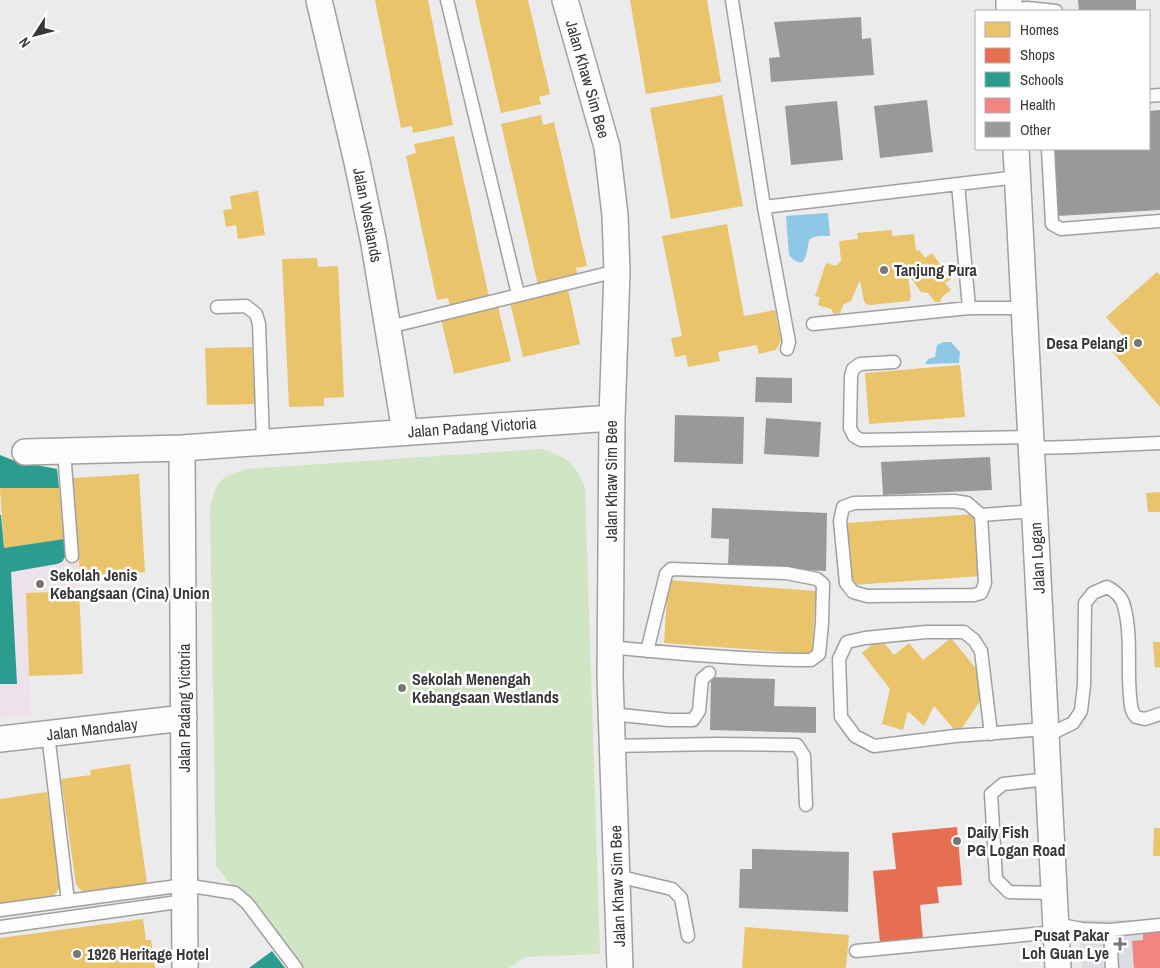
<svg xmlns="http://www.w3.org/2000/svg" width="1160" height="968" font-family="'Archivo Narrow',sans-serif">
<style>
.built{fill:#dcdde1}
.education{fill:#ede2e9}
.green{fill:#d0e5c4}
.water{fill:#8dc8e6}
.homes{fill:#e9c46a}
.shops{fill:#e76f51}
.schools{fill:#2a9d8f}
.health{fill:#f28482}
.building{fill:#999}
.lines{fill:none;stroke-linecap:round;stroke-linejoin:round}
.lane-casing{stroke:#a0a0a0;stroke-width:15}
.street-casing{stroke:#a0a0a0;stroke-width:28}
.lane{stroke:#fcfcfc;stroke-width:12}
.street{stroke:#fcfcfc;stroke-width:25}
.poi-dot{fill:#777;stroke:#fff;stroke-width:2}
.labels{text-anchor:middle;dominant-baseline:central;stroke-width:5;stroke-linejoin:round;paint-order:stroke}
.street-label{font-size:16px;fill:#383839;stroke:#fff}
.poi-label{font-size:16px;font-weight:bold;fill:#383839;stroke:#fff;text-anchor:start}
</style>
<rect width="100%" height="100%" fill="#ebebeb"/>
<path class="built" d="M 1079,920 L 1160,920 L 1160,968 L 1082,968 Z"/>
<path class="education" d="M 0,455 L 15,461 L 57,469 L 65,556 L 78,556 L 80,576 L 79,591 L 26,594 L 30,714 L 0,718 Z"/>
<path class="green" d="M 541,449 C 568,458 573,461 585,487 L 600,954 L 525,957 L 509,968 L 301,968 L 216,866 L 210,510 C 215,483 219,476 247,469 Z"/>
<path class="water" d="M 828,213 L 830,236 C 825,236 815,235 810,239 C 806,243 809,277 789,255 L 786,216 Z
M 944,342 L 951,342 L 960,352 L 959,363 L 925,364 L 928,359 L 935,357 L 937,345 Z"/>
<path class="homes" d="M 375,0 L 428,0 L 453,125 L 413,133 L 412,126 L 401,128 Z
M 475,0 L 528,0 L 550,94 L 539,97 L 541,104 L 501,113 Z
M 630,0 L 707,0 L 721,82 L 646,94 Z
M 722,95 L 743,206 L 671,219 L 650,108 Z
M 541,115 L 543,125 L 554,122 L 587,266 L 576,268 L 578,276 L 538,285 L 501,124 Z
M 454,136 L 489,297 L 450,305 L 448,298 L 437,300 L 406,156 L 416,153 L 414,144 Z
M 258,191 L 265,235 L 238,239 L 236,225 L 226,227 L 223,210 L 232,209 L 230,196 Z
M 727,224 L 744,316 L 775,310 L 781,340 L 776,350 L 759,354 L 757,345 L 718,352 L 720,361 L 688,367 L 686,355 L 675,357 L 671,338 L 682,336 L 662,236 Z
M 892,230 L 892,236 L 914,234 L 916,250 L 920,251 L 925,258 L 932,253 L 951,279 L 945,283 L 951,290 L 942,297 L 940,302 L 935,302 L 928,293 L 921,292 L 908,274 L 911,298 L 909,301 L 870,305 L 866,304 L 864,301 L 860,280 L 851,301 L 844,304 L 840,313 L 834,314 L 831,309 L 818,305 L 820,297 L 815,296 L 826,263 L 836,266 L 841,261 L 839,241 L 858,239 L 857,233 Z
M 317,258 L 318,267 L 338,266 L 344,397 L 324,398 L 324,406 L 289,407 L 282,259 Z
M 1157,272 L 1160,275 L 1160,407 L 1110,349 L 1124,337 L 1106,317 Z
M 568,289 L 580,344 L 523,357 L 510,302 Z
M 498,306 L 511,361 L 454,374 L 441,319 Z
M 252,347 L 255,404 L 207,405 L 205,348 Z
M 960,365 L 965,417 L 869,424 L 865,373 Z
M 139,474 L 145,572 L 80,576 L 73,478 Z
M 0,488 L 59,488 L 64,539 L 4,548 Z
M 1160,492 L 1160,512 L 1148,512 L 1146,493 Z
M 976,514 L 981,576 L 852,585 L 847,523 Z
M 668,580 L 816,591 L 812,654 L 664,643 Z
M 79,591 L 83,674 L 29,676 L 26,593 Z
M 880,638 L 894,655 L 909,643 L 923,660 L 951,638 L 978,671 L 980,701 L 958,734 L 934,706 L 924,726 L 908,711 L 903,730 L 882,724 L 890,689 L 862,653 Z
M 1153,642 L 1160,642 L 1160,667 L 1155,668 Z
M 130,764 L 147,883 L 83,892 L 76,885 L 61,779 L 91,775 L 90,770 Z
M 47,792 L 60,887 L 53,897 L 0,904 L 0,799 Z
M 1154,828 L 1160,828 L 1160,856 L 1153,856 Z
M 143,919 L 146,940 L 151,940 L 155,968 L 0,968 L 0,938 Z
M 745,927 L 849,935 L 846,968 L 742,968 Z"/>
<path class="shops" d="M 957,827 L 962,885 L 937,887 L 939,903 L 920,905 L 923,939 L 880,943 L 873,871 L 896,869 L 892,833 Z"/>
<path class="schools" d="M 0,455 L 15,461 L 57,469 L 59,488 L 0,488 Z
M 0,515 L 1,515 L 4,548 L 64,539 L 65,557 L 62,562 L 57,564 L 11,572 L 17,684 L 0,684 Z
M 272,951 L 285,968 L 249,968 Z"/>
<path class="health" d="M 1160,931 L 1160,968 L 1134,968 L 1132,941 L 1143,940 L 1143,932 Z"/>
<path class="building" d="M 1078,0 L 1136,0 L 1136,11 L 1079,11 Z
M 861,17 L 862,39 L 871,38 L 874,75 L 771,82 L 769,58 L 780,57 L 774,22 Z
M 927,100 L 933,152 L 880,158 L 874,106 Z
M 837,101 L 843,160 L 791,165 L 785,106 Z
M 1160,110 L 1160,210 L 1057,216 L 1052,149 L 1149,149 L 1149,111 Z
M 756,377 L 792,378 L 792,403 L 755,402 Z
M 675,415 L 744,417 L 743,464 L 674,462 Z
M 766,418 L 821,422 L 819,457 L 764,454 Z
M 990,457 L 992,490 L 883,495 L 881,462 Z
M 712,508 L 827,513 L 826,571 L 728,567 L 729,539 L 711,538 Z
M 711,677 L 775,679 L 774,706 L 816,707 L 816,733 L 710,730 Z
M 752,849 L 849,852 L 848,912 L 739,908 L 740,869 L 752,869 Z"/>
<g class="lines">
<g class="lane-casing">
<path id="lane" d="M 447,0 L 518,294
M 732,0 L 764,207 L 789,342 L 787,349
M 1009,11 L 1027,8 L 1056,11
M 1149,96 L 1160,95
M 1048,149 L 1052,224 L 1061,229 L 1160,221
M 958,184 L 969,308
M 764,207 L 1018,177
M 217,307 L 246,306 L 256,314 L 259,324 L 263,442
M 813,324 L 969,308 L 1025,308
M 389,327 L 617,271
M 894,362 L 860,364 L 853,369 L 851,376 L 850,428 L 854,436 L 861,440 L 1031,437
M 1031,448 L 1072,447 L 1160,443
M 64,451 L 72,556
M 981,515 L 985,583 L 981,593 L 974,595 L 867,596 L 853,592 L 846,583 L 840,521 L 843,507 L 854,503 L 954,501 L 967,503 L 981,515 L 1035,511
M 610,647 C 677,654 744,660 811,660 L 819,654 L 822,623 L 823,584 L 817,579 L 786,573 L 671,569 L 666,574 L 647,651
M 611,714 L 669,720 L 693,720 L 699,711 L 702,679 L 709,673
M 48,734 L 68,901
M 991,734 L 981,651 L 974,640 L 964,632 L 926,632 L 865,638 L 847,642 L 839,659 L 841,717 L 855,736 L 874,746 L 955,736 L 1046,729
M 1046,736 L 1073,723 L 1081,711 L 1084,685 L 1085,603 L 1093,593 L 1107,587 C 1115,591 1122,597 1124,606 C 1132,635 1127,667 1130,696 C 1131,704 1130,711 1136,717 L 1145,719 L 1160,714
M 612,746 L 716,744 L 797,745 L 804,756 L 806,805
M 1049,779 L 1003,784 L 991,794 L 996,879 L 1009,892 L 1054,893
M 617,876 L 672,889 L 681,898 L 688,936
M 0,910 L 185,885 L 235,893 L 247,903 L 296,968
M 1056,924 L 1082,929 L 1110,930 L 1112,968
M 0,927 L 185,901
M 1110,930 L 1160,925
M 856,951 L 1056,932"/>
</g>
<g class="street-casing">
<path id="street" d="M 319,0 L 357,162 L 374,244 L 405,432
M 565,0 L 607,147 L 615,215 L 617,271 L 612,418 L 610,678 L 620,968
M 1009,0 L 1009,11
M 1016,149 L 1058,968
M 182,448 L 185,968
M 25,452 L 182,448 L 612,418
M 0,739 L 184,718"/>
</g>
<use href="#lane" class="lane"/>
<use href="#street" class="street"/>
</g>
<g class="poi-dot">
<circle cx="884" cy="270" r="5"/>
<circle cx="1138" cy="343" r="5"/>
<circle cx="40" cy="584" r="5"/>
<circle cx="402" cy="688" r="5"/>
<circle cx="957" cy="841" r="5"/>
<path d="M1117.5 936.5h5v5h5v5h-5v5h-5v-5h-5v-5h5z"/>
<circle cx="77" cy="954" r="5"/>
</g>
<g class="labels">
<g class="street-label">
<text transform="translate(588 79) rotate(74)">Jalan Khaw Sim Bee</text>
<text transform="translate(368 215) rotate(79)">Jalan Westlands</text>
<text transform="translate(472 427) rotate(-4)">Jalan Padang Victoria</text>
<text transform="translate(611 481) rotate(-90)">Jalan Khaw Sim Bee</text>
<text transform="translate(1037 558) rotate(-93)">Jalan Logan</text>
<text transform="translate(184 708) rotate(-90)">Jalan Padang Victoria</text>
<text transform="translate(92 729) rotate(-7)">Jalan Mandalay</text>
<text transform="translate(617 886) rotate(-92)">Jalan Khaw Sim Bee</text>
</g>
<g class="poi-label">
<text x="894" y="270">Tanjung Pura</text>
<text x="1128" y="343" text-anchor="end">Desa Pelangi</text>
<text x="50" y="575">Sekolah Jenis<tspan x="50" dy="18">Kebangsaan (Cina) Union</tspan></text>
<text x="412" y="679">Sekolah Menengah<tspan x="412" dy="18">Kebangsaan Westlands</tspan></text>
<text x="967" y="832">Daily Fish<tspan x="967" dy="18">PG Logan Road</tspan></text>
<text x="1109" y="935" text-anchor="end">Pusat Pakar<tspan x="1109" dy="18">Loh Guan Lye</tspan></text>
<text x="87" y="954">1926 Heritage Hotel</text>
</g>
</g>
<rect x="975" y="10" width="175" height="140" fill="#ffffff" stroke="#afafb0"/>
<rect x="985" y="22" width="25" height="15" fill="#e9c46a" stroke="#afafb0"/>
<text x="1020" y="35" font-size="15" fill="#383839">Homes</text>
<rect x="985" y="48" width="25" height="15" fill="#e76f51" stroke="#afafb0"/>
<text x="1020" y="60" font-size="15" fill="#383839">Shops</text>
<rect x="985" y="72" width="25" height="15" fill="#2a9d8f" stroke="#afafb0"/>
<text x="1020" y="85" font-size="15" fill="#383839">Schools</text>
<rect x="985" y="98" width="25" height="15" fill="#f28482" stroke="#afafb0"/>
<text x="1020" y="110" font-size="15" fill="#383839">Health</text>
<rect x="985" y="122" width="25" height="15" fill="#999999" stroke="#afafb0"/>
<text x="1020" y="135" font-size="15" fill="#383839">Other</text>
<g transform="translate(35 35) rotate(234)" stroke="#ffffff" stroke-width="4" paint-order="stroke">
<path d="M0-4L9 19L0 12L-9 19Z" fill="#383839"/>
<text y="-8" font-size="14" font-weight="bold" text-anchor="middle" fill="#383839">N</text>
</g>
</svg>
